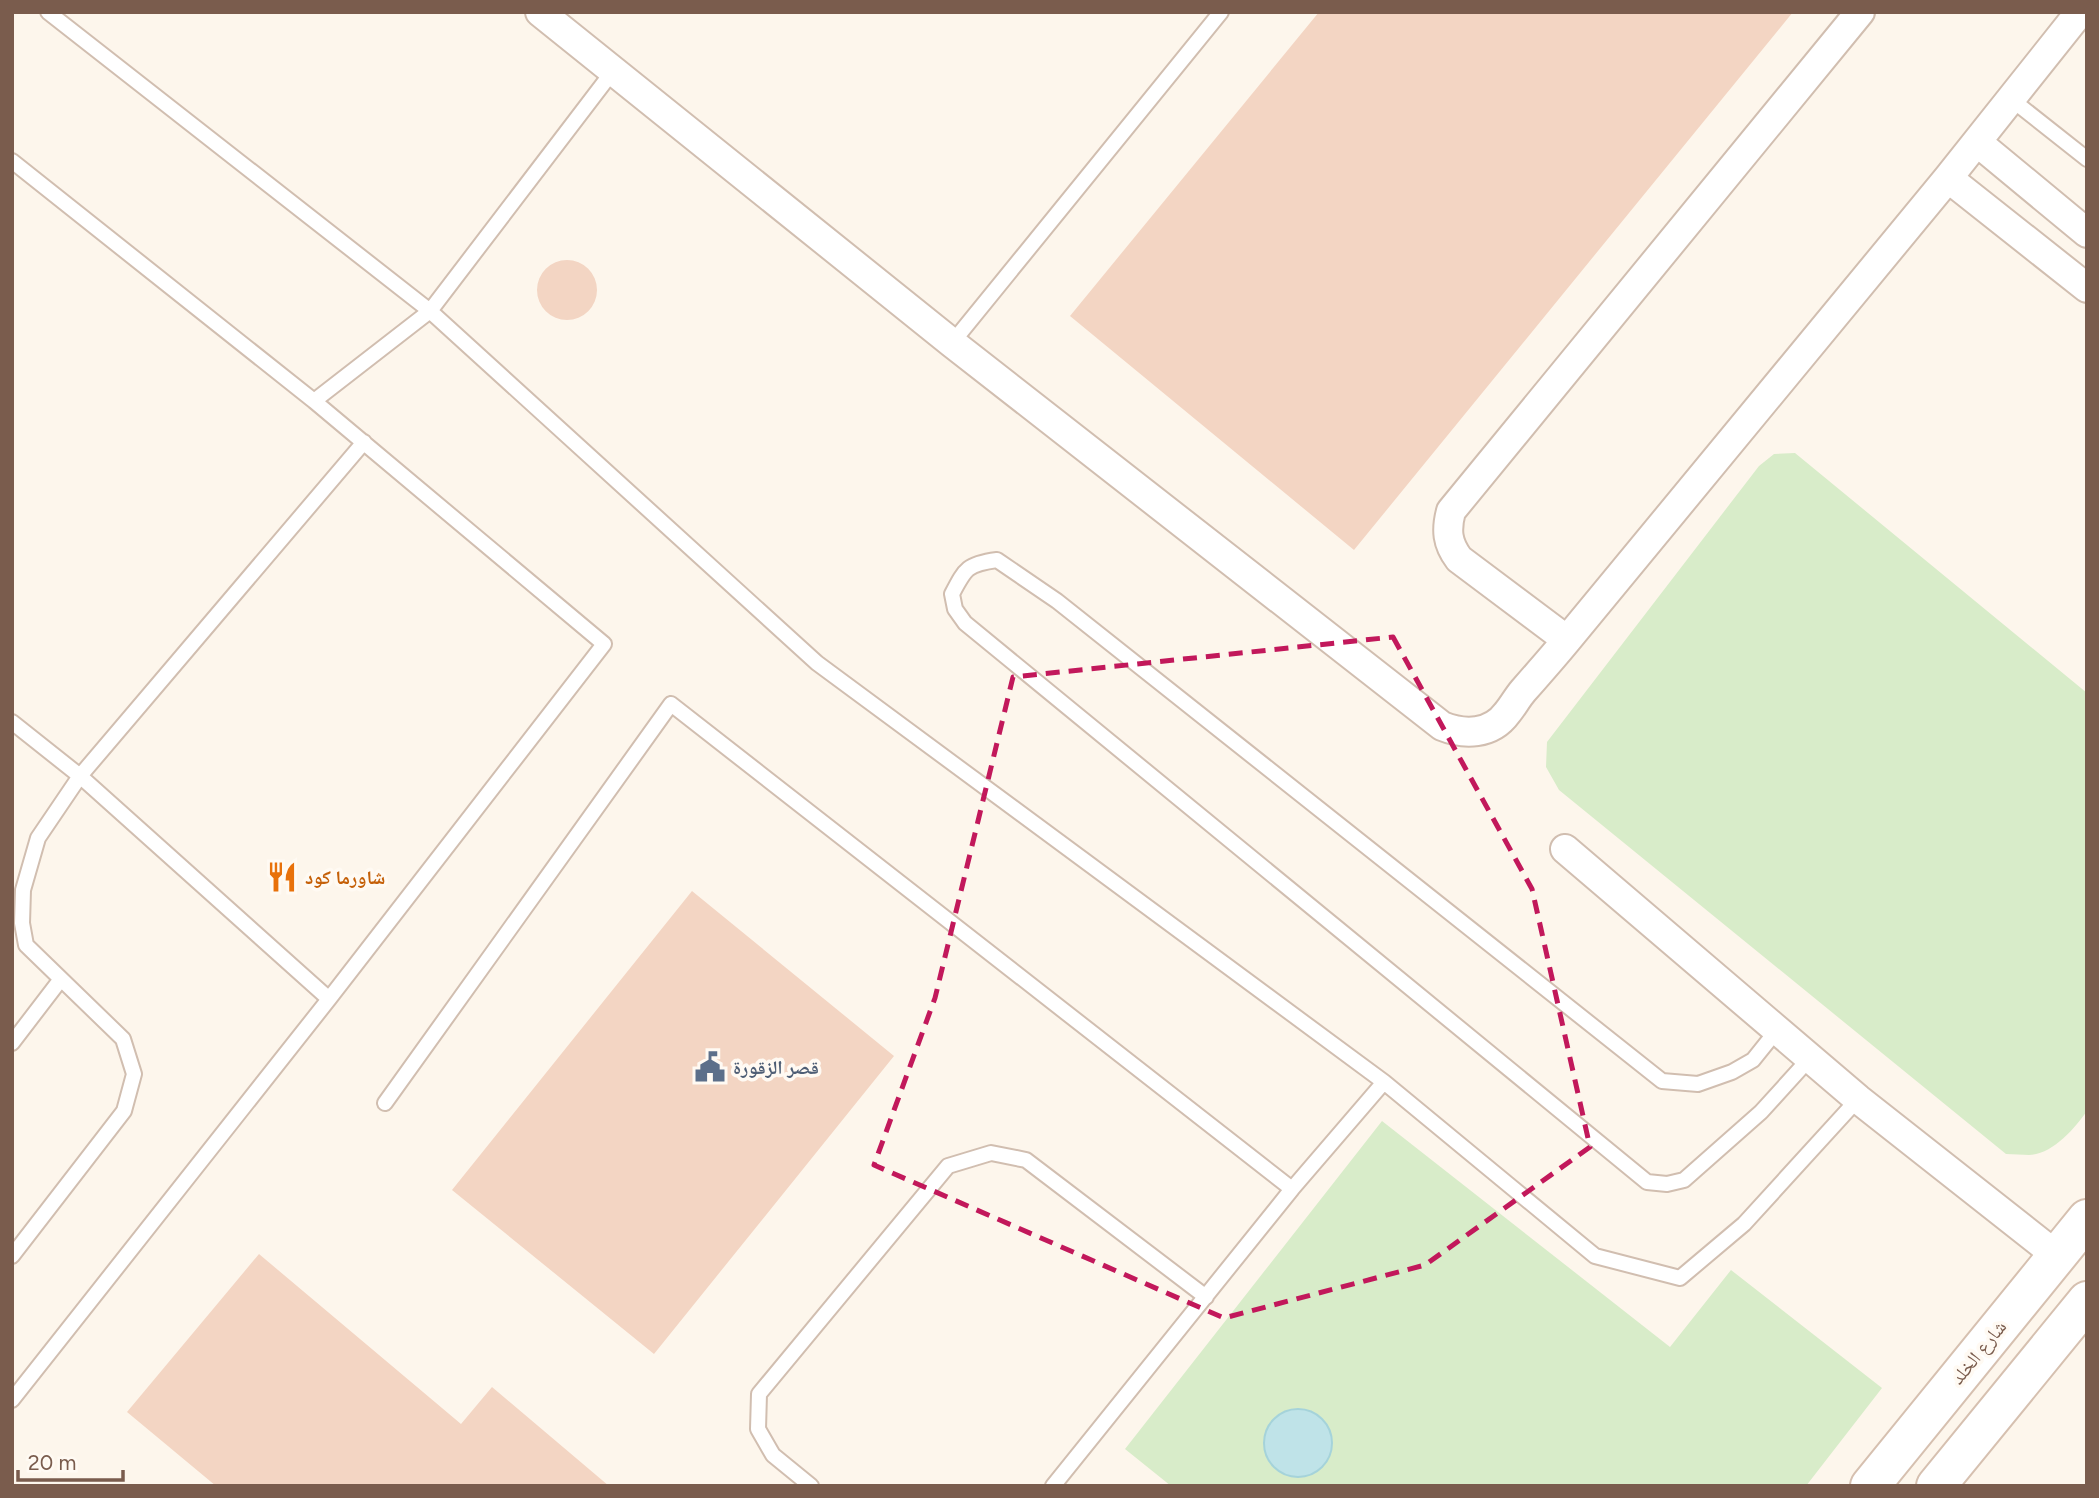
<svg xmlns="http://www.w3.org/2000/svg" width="2099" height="1498" viewBox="0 0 2099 1498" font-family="Figtree,'Noto Naskh Arabic',sans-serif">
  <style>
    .green { fill: #d8ecc9 }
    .water { fill: #bfe3e8; stroke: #a5d3da; stroke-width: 2 }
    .building { fill: #f3d5c3 }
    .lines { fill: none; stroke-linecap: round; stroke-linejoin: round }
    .lane-casing { stroke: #d1beb0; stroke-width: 18 }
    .street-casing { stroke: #d1beb0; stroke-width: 32 }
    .secondary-casing { stroke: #d6c0b0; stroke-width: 42 }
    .lane { stroke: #fff; stroke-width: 14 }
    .street { stroke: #fff; stroke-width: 28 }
    .secondary { stroke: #fff; stroke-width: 38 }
    .marked { fill: none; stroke: #c2185b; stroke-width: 5; stroke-dasharray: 14 9; stroke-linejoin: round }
    .labels { text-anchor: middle; stroke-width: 7; stroke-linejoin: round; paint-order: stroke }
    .food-label { font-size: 19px; font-weight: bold; fill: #c56008; stroke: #fffaf3; text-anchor: start }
    .service-label { font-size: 19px; font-weight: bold; fill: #4e5e75; stroke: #fffaf3; text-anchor: start }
    .street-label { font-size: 19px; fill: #7a5c4d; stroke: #fffaf3 }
  </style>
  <rect width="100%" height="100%" fill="#fdf6ec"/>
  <path class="green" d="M 1795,453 L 2087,693 L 2087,1111 C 2074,1129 2053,1154 2029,1155 C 2022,1155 2014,1154 2006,1154 L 1559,790 L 1546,767 L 1547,742 L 1759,466 L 1774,454 Z
    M 1382,1121 L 1670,1347 L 1731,1270 L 1882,1388 L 1806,1486 L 1171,1486 L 1125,1449 Z"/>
  <path class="water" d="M1264 1443a34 34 0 1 1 68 0a34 34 0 1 1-68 0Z"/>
  <path class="building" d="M 1319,12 L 1793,12 L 1354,550 L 1070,316 Z
    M537 290a30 30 0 1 1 60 0a30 30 0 1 1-60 0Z
    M 692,891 L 894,1056 L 654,1354 L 452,1190 Z
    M 259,1254 L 461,1424 L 492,1387 L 609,1486 L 216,1486 L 127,1412 Z"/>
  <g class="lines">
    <g class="lane-casing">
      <path id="lane" d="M 48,12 L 430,311 L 817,663 L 1384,1082 L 1595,1256 L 1680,1278 L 1744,1224 L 1858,1099
        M 2011,99 L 2087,159
        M 12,161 L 314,401 L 604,644 L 329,999 L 12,1400
        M 952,343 L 1221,12
        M 314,401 L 430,311 L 613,71
        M 12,722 L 80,776 L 329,999
        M 1777,1030 L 1753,1060 L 1732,1072 L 1698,1084 L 1662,1081 L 1057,601 L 997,560 C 967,564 965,569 952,594 L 955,609 L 965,623 L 1647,1182 L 1667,1184 L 1684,1180 L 1761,1112 L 1810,1058
        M 12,1043 L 61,979
        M 385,1103 L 671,704 L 1292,1189
        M 12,1256 L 124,1111 L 134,1074 L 123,1039 L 26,945 L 22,923 L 23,890 L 38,838 L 80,776 L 364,442
        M 811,1486 L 773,1455 L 758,1429 L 759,1394 L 948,1166 L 991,1153 L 1026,1160 L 1206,1297
        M 1053,1486 L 1292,1189 L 1384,1082"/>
    </g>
    <g class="street-casing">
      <path id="street" d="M 540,12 L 952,343 L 1442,726 C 1464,735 1491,735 1507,713 C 1513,706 1517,698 1523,691 C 1538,674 1553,657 1567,640 L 1948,178 L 2080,12
        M 1977,142 L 2087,233
        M 1948,178 L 2087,288
        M 1567,640 L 1459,559 C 1447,543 1446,530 1451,511 L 1860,12
        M 1565,849 L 1858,1099 L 2056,1255"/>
    </g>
    <g class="secondary-casing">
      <path id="secondary" d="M 1870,1486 L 2087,1219
        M 1936,1486 L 2087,1301"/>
    </g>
    <use href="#lane" class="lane"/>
    <use href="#street" class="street"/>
    <use href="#secondary" class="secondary"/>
  </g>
  <path class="marked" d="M 1393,637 L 1532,889 L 1590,1147 L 1425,1265 L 1224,1318 L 874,1165 L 935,998 L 1013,677 Z"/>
  <defs>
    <g id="restaurant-bare" transform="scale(2.415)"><path d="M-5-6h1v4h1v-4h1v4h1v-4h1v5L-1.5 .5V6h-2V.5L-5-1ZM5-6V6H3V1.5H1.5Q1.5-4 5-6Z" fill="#e8710a" stroke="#fffaf3" stroke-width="2.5" paint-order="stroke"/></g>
    <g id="civic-bare" transform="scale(2.415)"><path d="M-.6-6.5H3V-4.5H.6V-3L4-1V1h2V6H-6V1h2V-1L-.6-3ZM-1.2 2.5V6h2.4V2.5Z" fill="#5c6f8a" stroke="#fffaf3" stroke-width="2.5" paint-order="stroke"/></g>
  </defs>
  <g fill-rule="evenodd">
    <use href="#restaurant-bare" x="282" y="877"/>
    <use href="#civic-bare" x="710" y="1067"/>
  </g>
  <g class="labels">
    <g class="food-label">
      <text x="305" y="884">شاورما كود</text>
    </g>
    <g class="service-label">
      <text x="733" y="1074">قصر الزقورة</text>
    </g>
    <g class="street-label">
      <text transform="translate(1978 1352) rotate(-51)" y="7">شارع الخلد</text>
    </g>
  </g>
  <rect width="2099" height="1498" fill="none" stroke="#7a5c4d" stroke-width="28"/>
  <path d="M18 1470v10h105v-10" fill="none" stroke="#7a5c4d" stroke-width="3.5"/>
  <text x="28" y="1470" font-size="21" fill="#7a5c4d" stroke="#fffaf3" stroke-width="5" paint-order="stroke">20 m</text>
</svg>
